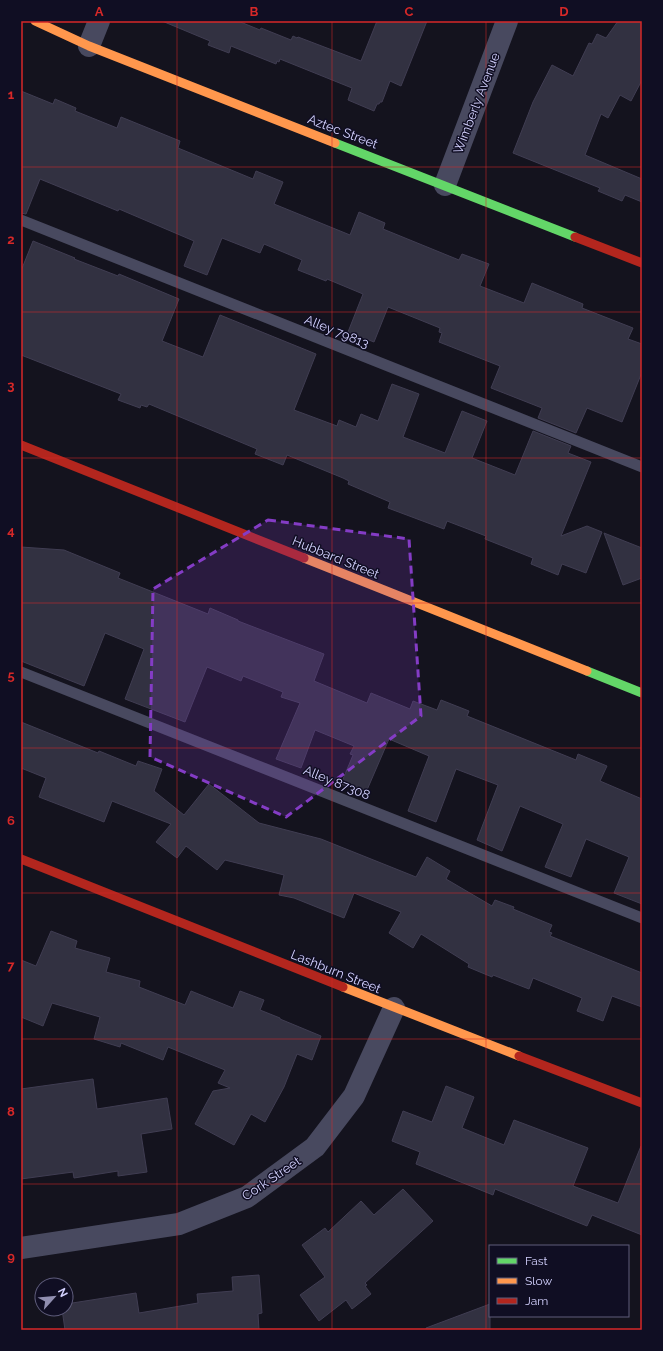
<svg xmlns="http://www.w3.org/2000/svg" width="663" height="1351" viewBox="0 0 663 1351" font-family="Raleway,sans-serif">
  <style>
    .building { fill: #323141; stroke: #403d52 }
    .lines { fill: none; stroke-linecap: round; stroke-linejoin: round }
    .lane { stroke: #48495f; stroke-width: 11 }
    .street { stroke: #48495f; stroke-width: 22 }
    .fast { stroke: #63d668; stroke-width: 9 }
    .slow { stroke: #ff974d; stroke-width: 9 }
    .jam { stroke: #b3261e; stroke-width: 9 }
    .marked { fill: #843cc5; fill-opacity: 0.2; stroke: #843cc5; stroke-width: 3; stroke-dasharray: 8 5; stroke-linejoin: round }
    .grid { fill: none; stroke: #d62828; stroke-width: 1; stroke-opacity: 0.55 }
    .labels { text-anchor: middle; stroke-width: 3; stroke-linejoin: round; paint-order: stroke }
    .street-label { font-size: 13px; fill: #d3d1fe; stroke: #100e23 }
    .neatline { fill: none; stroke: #d62828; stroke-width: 1.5 }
    .grid-label { font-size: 13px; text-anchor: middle; font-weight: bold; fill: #d62828 }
  </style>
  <rect width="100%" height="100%" fill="#14131e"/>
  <path class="building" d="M 162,21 L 238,21 L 260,30 L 261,28 L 291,40 L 293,36 L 297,38 L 298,37 L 361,61 L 377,21 L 427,21 L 401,86 L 390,81 L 382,102 L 380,102 L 379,104 L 377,104 L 374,111 L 348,100 L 352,88 L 280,59 L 279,62 L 277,61 L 276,64 L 231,46 L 229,53 L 208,45 L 210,41 Z
    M 618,21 L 642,21 L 642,80 L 631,101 L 620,95 L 608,118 L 601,114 L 585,155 L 642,179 L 642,202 L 625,195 L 622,201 L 598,191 L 600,188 L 513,153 L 533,102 L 552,65 L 573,76 L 589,43 L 592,44 L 597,34 L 606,38 Z
    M 21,91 L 53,104 L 55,99 L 76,108 L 75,111 L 117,128 L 121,117 L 180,141 L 178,148 L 253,179 L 256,171 L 283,182 L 274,204 L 350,235 L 359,212 L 385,223 L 383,229 L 459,260 L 462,254 L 489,264 L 480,286 L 524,303 L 532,283 L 583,304 L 582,308 L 633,328 L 628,339 L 642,344 L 642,372 L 622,422 L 587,408 L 576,433 L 538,418 L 542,408 L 491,388 L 500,366 L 439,342 L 442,333 L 439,332 L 440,328 L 388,307 L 374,342 L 348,332 L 363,294 L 327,279 L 326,281 L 298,270 L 302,260 L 264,244 L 260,253 L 222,238 L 207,275 L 184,266 L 194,241 L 119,209 L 118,211 L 40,179 L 26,214 L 21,213 Z
    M 33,241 L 75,258 L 74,259 L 118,276 L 119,274 L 179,299 L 162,341 L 203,357 L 220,315 L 316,354 L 294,410 L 337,426 L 339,420 L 356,427 L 361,414 L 378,421 L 392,384 L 419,394 L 403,437 L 445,453 L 462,411 L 487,421 L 472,458 L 515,475 L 533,431 L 571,446 L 568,453 L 591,462 L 561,536 L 587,526 L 602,532 L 586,573 L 562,564 L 558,575 L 531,564 L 533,558 L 485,539 L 486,536 L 447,521 L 444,529 L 388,508 L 390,502 L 348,484 L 349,481 L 343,478 L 287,455 L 283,465 L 255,454 L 257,449 L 149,404 L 147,407 L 141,405 L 140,408 L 118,400 L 121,394 L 21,355 L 21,271 Z
    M 604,533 L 642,548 L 642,578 L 623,585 Z
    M 21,547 L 64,550 L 120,573 L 118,578 L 208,614 L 210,608 L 238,620 L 238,621 L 324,654 L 314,681 L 367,703 L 371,693 L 410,709 L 413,701 L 437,710 L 441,700 L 469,711 L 467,716 L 576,760 L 578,754 L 607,766 L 600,781 L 642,799 L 642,904 L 614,893 L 629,857 L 586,839 L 571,877 L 545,867 L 563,824 L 520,806 L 502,851 L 477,840 L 498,785 L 456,769 L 436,822 L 408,811 L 429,756 L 389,739 L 367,790 L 359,791 L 341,784 L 353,755 L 350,754 L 354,746 L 315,730 L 301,768 L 276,759 L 300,703 L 281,697 L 283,692 L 243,676 L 241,681 L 207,667 L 185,722 L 125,699 L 144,649 L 105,633 L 84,686 L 21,661 Z
    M 21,722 L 98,753 L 99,751 L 136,766 L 138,761 L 162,769 L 154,791 L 184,815 L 209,784 L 259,823 L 321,839 L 416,877 L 427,857 L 450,871 L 446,879 L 492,906 L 495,900 L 514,907 L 513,909 L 552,925 L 549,932 L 552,933 L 550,936 L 642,973 L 642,1007 L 612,996 L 603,1021 L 577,1011 L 582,998 L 533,978 L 529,989 L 493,975 L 492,977 L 468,967 L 469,964 L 421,934 L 413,948 L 389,933 L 401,912 L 354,893 L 344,918 L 294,898 L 279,895 L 284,875 L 225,860 L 217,870 L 186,846 L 177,858 L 156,842 L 171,824 L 112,801 L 104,822 L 39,797 L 46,778 L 21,768 Z
    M 51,931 L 77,941 L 75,948 L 110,958 L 106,972 L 140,981 L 139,987 L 185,1005 L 191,991 L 233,1008 L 240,991 L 264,1000 L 260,1010 L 280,1018 L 280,1019 L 321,1036 L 312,1060 L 297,1054 L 284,1087 L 265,1122 L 251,1114 L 234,1145 L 195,1124 L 213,1091 L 230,1088 L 218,1083 L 225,1070 L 168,1047 L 163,1060 L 121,1043 L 120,1047 L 94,1039 L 100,1017 L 52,1003 L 43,1026 L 21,1017 L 21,960 L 36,966 Z
    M 93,1079 L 97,1109 L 167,1098 L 172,1129 L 141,1134 L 147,1172 L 118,1176 L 118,1171 L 74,1178 L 73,1172 L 21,1179 L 21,1089 Z
    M 446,1086 L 474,1097 L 462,1128 L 504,1145 L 514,1120 L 588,1148 L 573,1186 L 618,1203 L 641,1146 L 642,1146 L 642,1235 L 592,1215 L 587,1226 L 495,1189 L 493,1195 L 416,1164 L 420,1152 L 392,1141 L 403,1111 L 432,1122 Z
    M 403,1189 L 433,1221 L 365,1283 L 367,1285 L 365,1286 L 371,1294 L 352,1309 L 346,1300 L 319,1321 L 300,1295 L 325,1277 L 302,1245 L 325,1228 L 328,1232 L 361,1201 L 374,1215 Z
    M 259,1275 L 262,1313 L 258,1314 L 259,1330 L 65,1330 L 62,1309 L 66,1309 L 66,1304 L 136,1293 L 139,1313 L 198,1303 L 197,1294 L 233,1291 L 232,1277 Z
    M 490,1304 L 490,1330 L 426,1330 L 426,1328 Z"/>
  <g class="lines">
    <path class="lane" d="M 21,220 L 642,467
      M 21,672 L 642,918"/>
    <path class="street" d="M 89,46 L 99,21
      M 445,185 L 507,21
      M 21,1248 L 179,1224 L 247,1197 L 315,1147 L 354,1096 L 394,1008"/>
    <path class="fast" d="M 335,143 L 575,237
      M 587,671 L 642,693"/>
    <path class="slow" d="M 35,21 L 89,46 L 335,143
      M 304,558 L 587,671
      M 343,987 L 519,1056"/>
    <path class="jam" d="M 575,237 L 642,263
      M 21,445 L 304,558
      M 21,859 L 343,987
      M 519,1056 L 642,1103"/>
  </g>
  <path class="marked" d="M 268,520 L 409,539 L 421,716 L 286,817 L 150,757 L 153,589 Z"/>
  <path class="grid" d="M 177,21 L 177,1330M 332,21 L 332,1330M 486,21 L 486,1330M 21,167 L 642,167M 21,312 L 642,312M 21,458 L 642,458M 21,603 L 642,603M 21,748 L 642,748M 21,893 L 642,893M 21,1039 L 642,1039M 21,1184 L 642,1184"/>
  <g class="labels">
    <g class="street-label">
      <text transform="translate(476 103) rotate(-69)" y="5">Wimberly Avenue</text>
      <text transform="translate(343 131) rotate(21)" y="5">Aztec Street</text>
      <text transform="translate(337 331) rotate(22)" y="5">Alley 79813</text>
      <text transform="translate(336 557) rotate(22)" y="5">Hubbard Street</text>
      <text transform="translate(337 782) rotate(22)" y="5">Alley 87308</text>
      <text transform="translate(336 971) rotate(22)" y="5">Lashburn Street</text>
      <text transform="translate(271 1178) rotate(-34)" y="5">Cork Street</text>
    </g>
  </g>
  <rect width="663" height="1351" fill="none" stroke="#100e23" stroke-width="44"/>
  <rect x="489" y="1245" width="140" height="72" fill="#100e23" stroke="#5e5c7b"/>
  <rect x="497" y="1258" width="20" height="6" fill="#63d668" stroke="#5e5c7b"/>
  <text x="525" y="1265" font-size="12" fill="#d3d1fe">Fast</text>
  <rect x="497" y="1278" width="20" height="6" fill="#ff974d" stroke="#5e5c7b"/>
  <text x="525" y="1285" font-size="12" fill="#d3d1fe">Slow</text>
  <rect x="497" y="1298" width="20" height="6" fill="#b3261e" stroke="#5e5c7b"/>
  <text x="525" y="1305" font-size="12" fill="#d3d1fe">Jam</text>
  <g transform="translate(54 1297) rotate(63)"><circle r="19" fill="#100e23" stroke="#5e5c7b"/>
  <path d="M0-3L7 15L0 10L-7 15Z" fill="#908eb0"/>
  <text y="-6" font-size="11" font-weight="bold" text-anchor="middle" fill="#d3d1fe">N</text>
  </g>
  <rect x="22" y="22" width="619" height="1307" class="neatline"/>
  <g class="grid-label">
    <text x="99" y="16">A</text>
    <text x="254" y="16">B</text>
    <text x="409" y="16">C</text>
    <text x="564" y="16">D</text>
    <text x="11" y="99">1</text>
    <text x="11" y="244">2</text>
    <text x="11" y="390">3</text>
    <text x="11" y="535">4</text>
    <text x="11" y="680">5</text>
    <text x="11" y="825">6</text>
    <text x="11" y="970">7</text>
    <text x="11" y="1116">8</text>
    <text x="11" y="1261">9</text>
  </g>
</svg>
